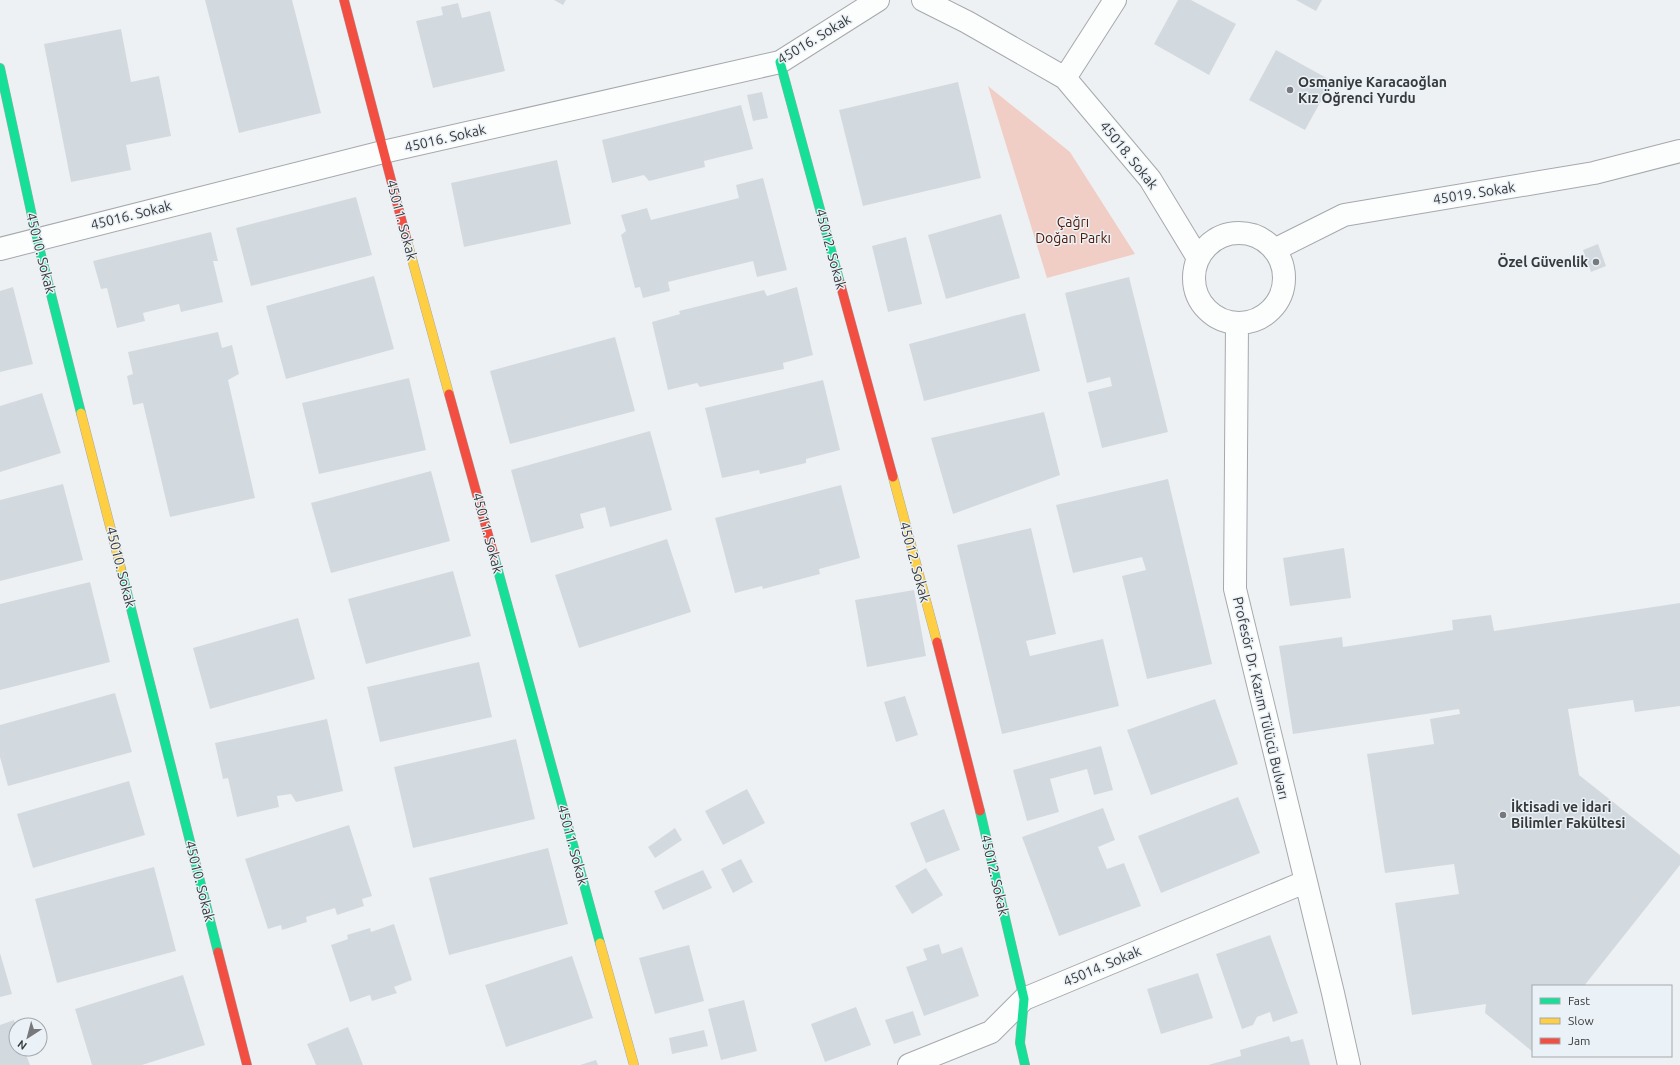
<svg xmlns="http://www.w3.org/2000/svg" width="1680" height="1065" viewBox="0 0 1680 1065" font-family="Ubuntu,sans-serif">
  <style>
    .green { fill: #f1cec5 }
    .building { fill: #d2dae0 }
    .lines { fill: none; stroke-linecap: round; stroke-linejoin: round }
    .street-casing { stroke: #a6a9ab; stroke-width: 24 }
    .fast-casing { stroke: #a6a9ab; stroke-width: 10 }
    .slow-casing { stroke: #a6a9ab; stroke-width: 10 }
    .jam-casing { stroke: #a6a9ab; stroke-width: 10 }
    .street { stroke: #fcfdfd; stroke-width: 22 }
    .fast { stroke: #16e098; stroke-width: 9 }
    .slow { stroke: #ffcf43; stroke-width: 9 }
    .jam { stroke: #f24e42; stroke-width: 9 }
    .poi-dot { fill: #77797c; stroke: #ebf2f7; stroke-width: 1.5 }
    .labels { text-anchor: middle; stroke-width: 3; stroke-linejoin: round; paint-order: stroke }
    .street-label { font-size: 14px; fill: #37393b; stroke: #ebf2f7 }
    .poi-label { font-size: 14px; font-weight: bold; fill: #37393b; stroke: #ebf2f7; text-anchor: start }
    .park-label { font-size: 14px; fill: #531602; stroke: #ebf2f7 }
  </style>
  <rect width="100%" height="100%" fill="#eef1f4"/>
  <path class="green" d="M 988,86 L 1070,152 L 1135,254 L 1047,278 Z"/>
  <path class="building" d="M 205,0 L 292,0 L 321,113 L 239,133 Z
    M 554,0 L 566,0 L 563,5 Z
    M 1178,0 L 1191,0 L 1236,24 L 1209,75 L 1154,44 Z
    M 1296,0 L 1322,0 L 1316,11 Z
    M 458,3 L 462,18 L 490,11 L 505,71 L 433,88 L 416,21 L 443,15 L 441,7 Z
    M 121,29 L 131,82 L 159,76 L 171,136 L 126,145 L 131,170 L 71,182 L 44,44 Z
    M 1276,50 L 1332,81 L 1305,130 L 1249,100 Z
    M 958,82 L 981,178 L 863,206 L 839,110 Z
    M 762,92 L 768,118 L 753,121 L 747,95 Z
    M 741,105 L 753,149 L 704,161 L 705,167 L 649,181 L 644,175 L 612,183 L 602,140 Z
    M 557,160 L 571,224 L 464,247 L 451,183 Z
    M 763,178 L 787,270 L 757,277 L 753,261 L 668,282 L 670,291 L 643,298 L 640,287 L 635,288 L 621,235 L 626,231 L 621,215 L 647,208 L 651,220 L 739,198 L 736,185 Z
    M 356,197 L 372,255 L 251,286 L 236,228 Z
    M 1001,214 L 1020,278 L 946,299 L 928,235 Z
    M 211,232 L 218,261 L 213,261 L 223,302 L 181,312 L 179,304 L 143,313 L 145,321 L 117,328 L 107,288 L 101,289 L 93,261 Z
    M 906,237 L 922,304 L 888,312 L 872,246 Z
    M 1598,244 L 1606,266 L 1591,272 L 1583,250 Z
    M 374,276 L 394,349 L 286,379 L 266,306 Z
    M 1129,277 L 1168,432 L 1102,448 L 1088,392 L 1112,386 L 1110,377 L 1087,383 L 1065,293 Z
    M 13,287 L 33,364 L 0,372 L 0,291 Z
    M 797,287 L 813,355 L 783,363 L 784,369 L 700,387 L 697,383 L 668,390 L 652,322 L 680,314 L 679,311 L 764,290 L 767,296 Z
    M 1025,313 L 1040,371 L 924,401 L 909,344 Z
    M 218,332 L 222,348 L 232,345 L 239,374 L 228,380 L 255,498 L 170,517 L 143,403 L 133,405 L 127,376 L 133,374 L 128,352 Z
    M 615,337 L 635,411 L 510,444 L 490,371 Z
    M 409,378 L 426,450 L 319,474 L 302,403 Z
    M 823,380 L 840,450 L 806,459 L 806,463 L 760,474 L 759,470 L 722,478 L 705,408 Z
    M 42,393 L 61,453 L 0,472 L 0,406 Z
    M 1044,412 L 1060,475 L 953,514 L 931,438 Z
    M 650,431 L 672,510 L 610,527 L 605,507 L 580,514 L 584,528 L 531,543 L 511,470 Z
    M 431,471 L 450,541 L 331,573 L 311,503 Z
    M 1168,479 L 1212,664 L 1147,679 L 1122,576 L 1146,570 L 1142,557 L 1073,573 L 1056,505 Z
    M 63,484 L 83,560 L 0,581 L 0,500 Z
    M 841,485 L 860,558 L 819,569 L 820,574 L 763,589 L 762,586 L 735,593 L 715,518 Z
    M 1031,528 L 1056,634 L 1026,641 L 1030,656 L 1103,639 L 1119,706 L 1002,734 L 957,545 Z
    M 667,539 L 691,612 L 579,648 L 555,575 Z
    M 1344,548 L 1351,598 L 1290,606 L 1283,558 Z
    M 453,571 L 471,636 L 366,664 L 348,599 Z
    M 90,582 L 110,662 L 0,690 L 0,604 Z
    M 914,590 L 926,656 L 867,667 L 855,600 Z
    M 1680,603 L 1680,706 L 1635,712 L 1633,700 L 1568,709 L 1579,775 L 1680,855 L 1680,865 L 1584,986 L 1533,986 L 1533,1052 L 1485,1013 L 1486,1004 L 1412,1015 L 1395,903 L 1459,894 L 1454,864 L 1385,873 L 1367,754 L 1434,744 L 1430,719 L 1460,714 L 1459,709 L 1293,734 L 1279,646 L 1342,637 L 1343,647 L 1453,630 L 1452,620 L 1491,615 L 1494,631 Z
    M 298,618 L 315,679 L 210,709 L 193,648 Z
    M 479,662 L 492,717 L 380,742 L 367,687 Z
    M 115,693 L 132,752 L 8,786 L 0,757 L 0,725 Z
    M 905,696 L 918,735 L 896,742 L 884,702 Z
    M 1215,699 L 1238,764 L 1151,795 L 1127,730 Z
    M 327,719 L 343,791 L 296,802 L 291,794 L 277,796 L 279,807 L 237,817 L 228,778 L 223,779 L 215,743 Z
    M 516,739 L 535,819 L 413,848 L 394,767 Z
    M 1101,746 L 1113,790 L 1094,795 L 1087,769 L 1050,779 L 1059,812 L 1027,821 L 1013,770 Z
    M 129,781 L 145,835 L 33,868 L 17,814 Z
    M 747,789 L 765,823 L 723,845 L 705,811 Z
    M 1238,797 L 1260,853 L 1161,893 L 1138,836 Z
    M 1103,808 L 1115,840 L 1098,847 L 1107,869 L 1124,863 L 1141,906 L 1059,936 L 1022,837 Z
    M 944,809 L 960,850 L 926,863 L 910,823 Z
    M 349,825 L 372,896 L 362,899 L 364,906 L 337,915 L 335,908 L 306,917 L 307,922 L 282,930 L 281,925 L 268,929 L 245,859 Z
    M 675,828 L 682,840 L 655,858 L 648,847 Z
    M 548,848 L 568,924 L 449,955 L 429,878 Z
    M 741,859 L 753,882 L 733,893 L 721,869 Z
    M 154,867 L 176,951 L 57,983 L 35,899 Z
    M 926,868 L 943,895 L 912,914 L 895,886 Z
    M 703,870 L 712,888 L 663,910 L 654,891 Z
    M 394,924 L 412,980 L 394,987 L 397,993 L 372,1001 L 370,995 L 350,1002 L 331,945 L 348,939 L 347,935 L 370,928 L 371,932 Z
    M 1270,935 L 1298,1013 L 1273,1022 L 1270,1012 L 1257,1017 L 1253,1025 L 1242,1029 L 1216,954 Z
    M 939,944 L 942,954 L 962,947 L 979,996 L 924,1016 L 906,967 L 927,960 L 923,949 Z
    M 689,945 L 704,1001 L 655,1014 L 639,958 Z
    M 0,953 L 12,994 L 0,997 Z
    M 572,956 L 593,1018 L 506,1047 L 485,985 Z
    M 1198,973 L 1213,1018 L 1161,1034 L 1147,989 Z
    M 183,975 L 205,1045 L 142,1065 L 92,1065 L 75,1009 Z
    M 744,1000 L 757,1051 L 721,1060 L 708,1009 Z
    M 856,1007 L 871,1045 L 825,1062 L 811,1024 Z
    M 913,1011 L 921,1035 L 894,1044 L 885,1020 Z
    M 14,1020 L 16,1026 L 16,1049 L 24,1049 L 30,1065 L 0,1065 L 0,1025 Z
    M 348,1027 L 363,1065 L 316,1065 L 307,1044 Z
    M 704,1030 L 708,1046 L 672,1054 L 669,1038 Z
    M 1289,1036 L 1291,1042 L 1303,1039 L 1310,1065 L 1208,1065 L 1241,1056 L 1240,1050 Z
    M 596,1060 L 598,1065 L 580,1065 Z"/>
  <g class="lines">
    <g class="street-casing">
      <path id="street" d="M 923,0 L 967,22 L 1065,78 L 1150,179 L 1198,258
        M 1065,78 L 1115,0
        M1194 278a45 45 0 1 1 90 0a45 45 0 1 1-90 0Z
        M 0,249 L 383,152 L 780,62 L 878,0
        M 1274,250 L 1344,215 L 1594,173 L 1680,151
        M 1237,324 L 1235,589 L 1333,993 L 1349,1065
        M 909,1065 L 991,1032 L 1024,999 L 1305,882"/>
    </g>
    <g class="fast-casing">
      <path id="fast" d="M 780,62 L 840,283
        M 0,68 L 37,239 L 81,413
        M 494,556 L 600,943
        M 121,569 L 218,952
        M 980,811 L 1024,999 L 1020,1043 L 1025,1065"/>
    </g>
    <g class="slow-casing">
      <path id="slow" d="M 407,241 L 449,394
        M 81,413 L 121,569
        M 893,477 L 937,642
        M 600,943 L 634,1065"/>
    </g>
    <g class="jam-casing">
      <path id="jam" d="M 344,0 L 407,241
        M 840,283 L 893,477
        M 449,394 L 494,556
        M 937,642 L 980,811
        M 218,952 L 247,1065"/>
    </g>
    <use href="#street" class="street"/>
    <use href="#fast" class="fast"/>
    <use href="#slow" class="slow"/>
    <use href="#jam" class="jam"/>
  </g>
  <g class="poi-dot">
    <circle cx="1290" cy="90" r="4"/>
    <circle cx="1596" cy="262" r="4"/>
    <circle cx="1503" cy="815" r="4"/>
  </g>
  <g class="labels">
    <g class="street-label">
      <text transform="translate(814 39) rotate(-31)" y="5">45016. Sokak</text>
      <text transform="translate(445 138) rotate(-13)" y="5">45016. Sokak</text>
      <text transform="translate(1129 155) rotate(51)" y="5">45018. Sokak</text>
      <text transform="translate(1474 193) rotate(-9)" y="5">45019. Sokak</text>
      <text transform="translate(131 215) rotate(-14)" y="5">45016. Sokak</text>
      <text transform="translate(402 220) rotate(75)" y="5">45011. Sokak</text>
      <text transform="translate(831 249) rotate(75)" y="5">45012. Sokak</text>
      <text transform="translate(41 253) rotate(76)" y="5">45010. Sokak</text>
      <text transform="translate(488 533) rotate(75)" y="5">45011. Sokak</text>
      <text transform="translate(915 562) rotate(75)" y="5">45012. Sokak</text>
      <text transform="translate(121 567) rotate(76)" y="5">45010. Sokak</text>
      <text transform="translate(1261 698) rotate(77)" y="5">Profesör Dr. Kazım Tülücü Bulvarı</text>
      <text transform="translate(573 845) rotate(75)" y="5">45011. Sokak</text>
      <text transform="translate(995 875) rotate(77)" y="5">45012. Sokak</text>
      <text transform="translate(200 881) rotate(76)" y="5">45010. Sokak</text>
      <text transform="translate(1102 966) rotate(-23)" y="5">45014. Sokak</text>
    </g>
    <g class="poi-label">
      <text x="1298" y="87">Osmaniye Karacaoğlan<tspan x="1298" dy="16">Kız Öğrenci Yurdu</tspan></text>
      <text x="1588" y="267" text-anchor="end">Özel Güvenlik</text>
      <text x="1511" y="812">İktisadi ve İdari<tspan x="1511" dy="16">Bilimler Fakültesi</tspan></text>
    </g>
    <g class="park-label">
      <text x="1073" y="227">Çağrı<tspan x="1073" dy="16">Doğan Parkı</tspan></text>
    </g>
  </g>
  <rect x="1532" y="985" width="140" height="72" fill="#ebf2f7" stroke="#a3a8ac"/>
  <rect x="1540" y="998" width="20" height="6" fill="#16e098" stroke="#a3a8ac"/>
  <text x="1568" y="1005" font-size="12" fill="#37393b">Fast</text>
  <rect x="1540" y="1018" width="20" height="6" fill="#ffcf43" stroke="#a3a8ac"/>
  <text x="1568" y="1025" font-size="12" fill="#37393b">Slow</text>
  <rect x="1540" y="1038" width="20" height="6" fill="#f24e42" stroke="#a3a8ac"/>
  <text x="1568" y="1045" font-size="12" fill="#37393b">Jam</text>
  <g transform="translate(28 1037) rotate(216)"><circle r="19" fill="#ebf2f7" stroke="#a3a8ac"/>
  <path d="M0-3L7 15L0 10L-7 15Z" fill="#77797c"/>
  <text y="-6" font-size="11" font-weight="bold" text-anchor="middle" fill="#37393b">N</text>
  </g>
</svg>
